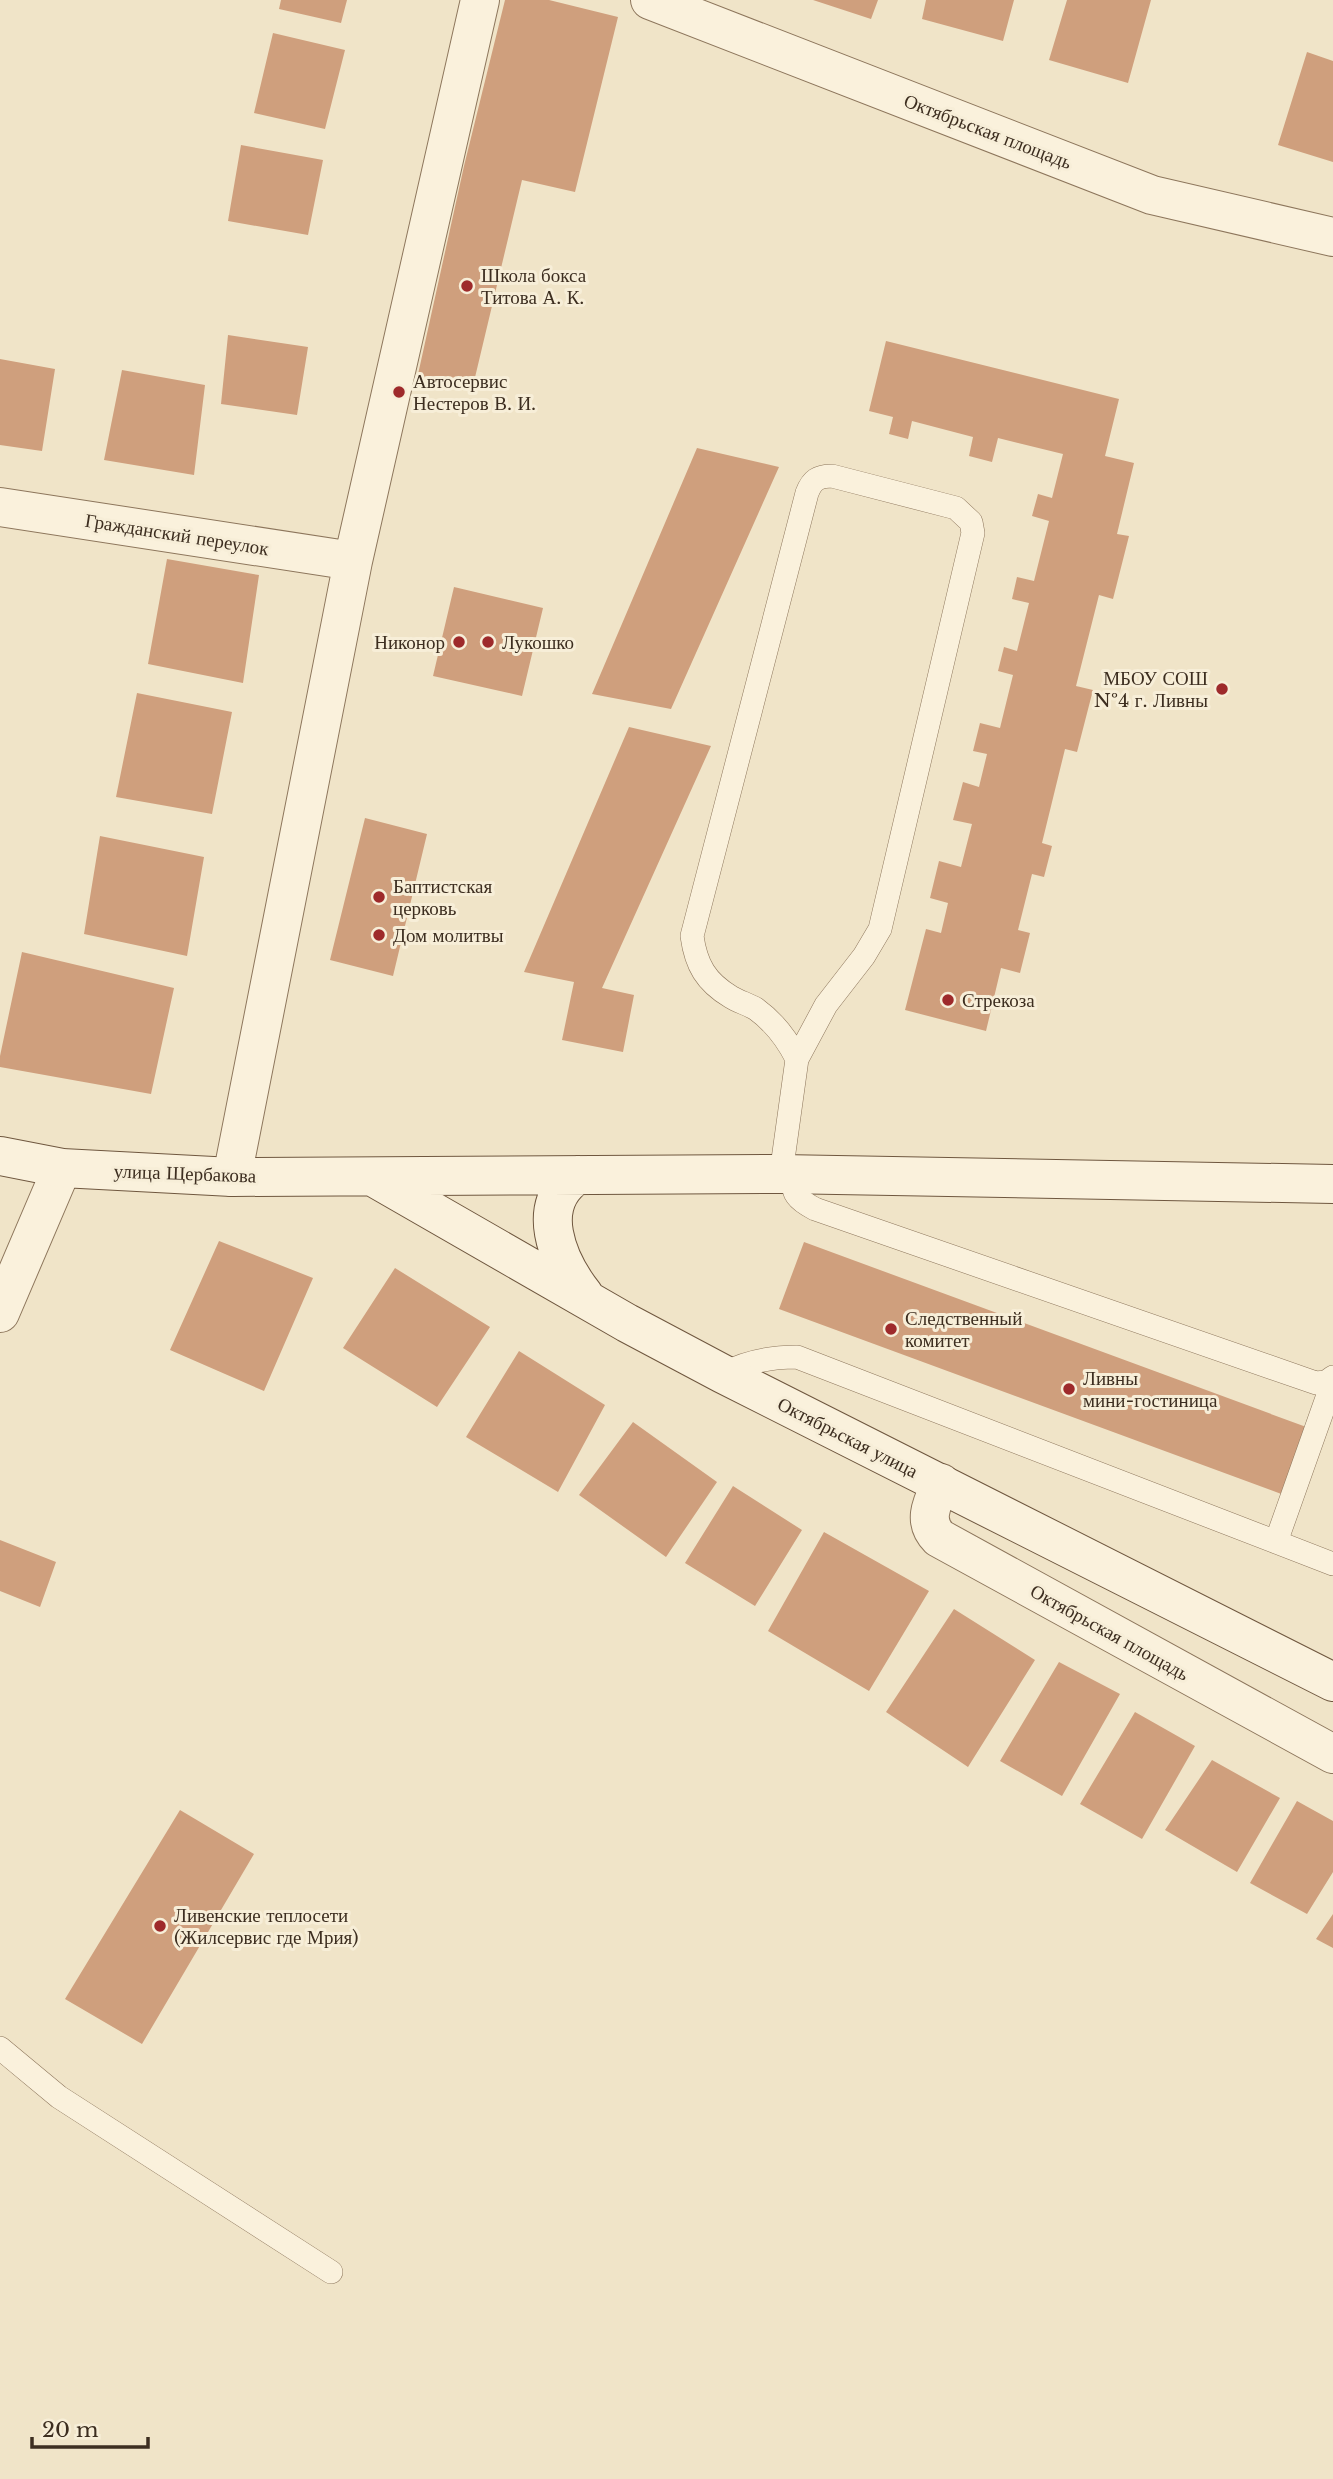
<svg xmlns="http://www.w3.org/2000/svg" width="1333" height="2479" viewBox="0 0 1333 2479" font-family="'Libre Baskerville',serif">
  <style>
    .building { fill: #cf9f7d }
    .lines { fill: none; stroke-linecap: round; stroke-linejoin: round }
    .lane-casing { stroke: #8d765c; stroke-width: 24 }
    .street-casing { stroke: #8d765c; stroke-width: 40 }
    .secondary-casing { stroke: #6f573f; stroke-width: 40 }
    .lane { stroke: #faf1dc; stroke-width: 23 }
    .street { stroke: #faf1dc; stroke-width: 38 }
    .secondary { stroke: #faf1dc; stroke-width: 38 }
    .poi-dot { fill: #9e2a2b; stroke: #f7eed8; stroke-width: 2.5 }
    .labels { text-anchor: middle; stroke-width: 6; stroke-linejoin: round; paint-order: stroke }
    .street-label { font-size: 19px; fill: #3d2e20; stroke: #f7eed8 }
    .poi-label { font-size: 19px; fill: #3d2e20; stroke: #f7eed8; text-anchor: start }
  </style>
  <rect width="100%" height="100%" fill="#f0e4c8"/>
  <path class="building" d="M 281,0 L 347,0 L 341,23 L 279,9 Z
    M 505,0 L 549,0 L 618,17 L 575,192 L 522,180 L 472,390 L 417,379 L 464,166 Z
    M 813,0 L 878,0 L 871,19 Z
    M 926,0 L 1014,0 L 1003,41 L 922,19 Z
    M 1067,0 L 1151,0 L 1128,83 L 1049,60 Z
    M 273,33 L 345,50 L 325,129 L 254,113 Z
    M 1307,52 L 1333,61 L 1333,162 L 1278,145 Z
    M 241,145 L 323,160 L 308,235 L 228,221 Z
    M 228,335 L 308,347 L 297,415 L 221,404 Z
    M 886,341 L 1119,399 L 1105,456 L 1134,463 L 1117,534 L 1129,536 L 1113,599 L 1099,595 L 1076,686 L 1093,690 L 1077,752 L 1065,749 L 1042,843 L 1052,846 L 1044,877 L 1032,874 L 1018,930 L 1030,933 L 1020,973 L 1001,968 L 986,1031 L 905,1010 L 926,929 L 941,933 L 948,903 L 930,898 L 939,861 L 961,867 L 972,824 L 953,820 L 963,782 L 979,787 L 987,754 L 973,751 L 980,723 L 1000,728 L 1013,675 L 998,671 L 1004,647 L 1017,651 L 1029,603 L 1012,599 L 1017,577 L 1034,581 L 1049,521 L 1032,516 L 1038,494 L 1052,498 L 1063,454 L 998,438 L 992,462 L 969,456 L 973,437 L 912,421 L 908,439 L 889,434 L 893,417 L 869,411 Z
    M 0,359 L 55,369 L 42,451 L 0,445 Z
    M 122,370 L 205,385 L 194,475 L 104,460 Z
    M 697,448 L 779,467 L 671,709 L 592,694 Z
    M 167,559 L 259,575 L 243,683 L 148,664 Z
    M 454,587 L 543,608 L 522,696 L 433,676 Z
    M 137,693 L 232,712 L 212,814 L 116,797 Z
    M 629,727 L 711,746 L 602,988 L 634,995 L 623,1052 L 562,1040 L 574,982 L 524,972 Z
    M 365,818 L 427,834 L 393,976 L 330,960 Z
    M 100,836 L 204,857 L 187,956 L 84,934 Z
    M 22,952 L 174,988 L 151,1094 L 0,1067 L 0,1056 Z
    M 219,1241 L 313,1278 L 264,1391 L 170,1350 Z
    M 804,1242 L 1309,1428 L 1284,1495 L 779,1309 Z
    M 395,1268 L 490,1327 L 437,1407 L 343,1348 Z
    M 519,1351 L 605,1405 L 558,1492 L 466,1437 Z
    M 633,1422 L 717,1482 L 666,1557 L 579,1495 Z
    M 733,1486 L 802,1530 L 755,1606 L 685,1563 Z
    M 824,1532 L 929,1591 L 869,1691 L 768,1631 Z
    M 0,1540 L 56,1562 L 40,1607 L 0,1591 Z
    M 954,1609 L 1035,1660 L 968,1767 L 886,1712 Z
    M 1059,1662 L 1120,1694 L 1062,1796 L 1000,1761 Z
    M 1135,1712 L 1195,1746 L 1142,1839 L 1080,1804 Z
    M 1212,1760 L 1280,1798 L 1237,1872 L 1165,1830 Z
    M 1297,1801 L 1333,1821 L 1333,1872 L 1307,1914 L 1250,1883 Z
    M 180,1810 L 254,1854 L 142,2044 L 65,1999 Z
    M 1333,1914 L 1333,1948 L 1316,1939 Z"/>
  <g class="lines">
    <g class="lane-casing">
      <path id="lane" d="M 781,1174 L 797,1059 L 826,1005 L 864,956 L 880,929 L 973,533 L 971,522 L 956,508 L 832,476 C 818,476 812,480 807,493 L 692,936 C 696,965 706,982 731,997 C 739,1002 748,1004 756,1009 C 774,1022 787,1039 797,1059
        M 793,1174 C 791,1194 798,1200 815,1209 L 1316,1383 L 1326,1382 L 1333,1377
        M 723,1374 C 747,1361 771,1357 797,1357 L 1333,1564
        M 1276,1542 L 1333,1381
        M 0,2048 L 59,2097 L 331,2272"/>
    </g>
    <g class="street-casing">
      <path id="street" d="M 650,0 L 1152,195 L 1333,237
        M 0,507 L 353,561
        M 232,1177 L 353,561 L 480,0
        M 0,1313 L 62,1168
        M 941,1483 C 932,1503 922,1521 939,1538 L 1333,1754"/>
    </g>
    <g class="secondary-casing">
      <path id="secondary" d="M 0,1156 L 62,1168 L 232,1177 L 781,1174 L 1333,1184
        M 578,1175 C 532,1203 558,1262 584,1295
        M 373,1177 L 627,1323 L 723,1374 L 1333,1682"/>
    </g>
    <use href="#lane" class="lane"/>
    <use href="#street" class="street"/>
    <use href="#secondary" class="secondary"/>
  </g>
  <g class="poi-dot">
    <circle cx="467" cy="286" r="7"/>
    <circle cx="399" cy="392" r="7"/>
    <circle cx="459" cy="642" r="7"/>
    <circle cx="488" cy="642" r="7"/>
    <circle cx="1222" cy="689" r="7"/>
    <circle cx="379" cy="897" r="7"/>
    <circle cx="379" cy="935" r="7"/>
    <circle cx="948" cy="1000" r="7"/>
    <circle cx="891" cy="1329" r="7"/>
    <circle cx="1069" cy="1389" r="7"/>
    <circle cx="160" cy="1926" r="7"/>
  </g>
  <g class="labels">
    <g class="street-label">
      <text transform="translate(988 131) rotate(21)" y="7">Октябрьская площадь</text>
      <text transform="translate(177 534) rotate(9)" y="7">Гражданский переулок</text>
      <text transform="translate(185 1173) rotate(2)" y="7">улица Щербакова</text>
      <text transform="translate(848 1437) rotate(27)" y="7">Октябрьская улица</text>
      <text transform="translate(1110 1632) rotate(29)" y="7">Октябрьская площадь</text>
    </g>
    <g class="poi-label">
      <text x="481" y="282">Школа бокса<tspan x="481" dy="22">Титова А. К.</tspan></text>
      <text x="413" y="388">Автосервис<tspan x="413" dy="22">Нестеров В. И.</tspan></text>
      <text x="445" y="649" text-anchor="end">Никонор</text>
      <text x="502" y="649">Лукошко</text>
      <text x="1208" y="685" text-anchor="end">МБОУ СОШ<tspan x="1208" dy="22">№4 г. Ливны</tspan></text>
      <text x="393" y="893">Баптистская<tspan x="393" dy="22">церковь</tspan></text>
      <text x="393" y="942">Дом молитвы</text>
      <text x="962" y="1007">Стрекоза</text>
      <text x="905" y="1325">Следственный<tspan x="905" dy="22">комитет</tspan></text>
      <text x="1083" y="1385">Ливны<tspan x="1083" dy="22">мини-гостиница</tspan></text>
      <text x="174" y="1922">Ливенские теплосети<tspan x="174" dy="22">(Жилсервис где Мрия)</tspan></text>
    </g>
  </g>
  <path d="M32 2437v10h116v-10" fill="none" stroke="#3d2e20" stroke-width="3.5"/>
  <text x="42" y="2437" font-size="21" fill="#3d2e20" stroke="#f7eed8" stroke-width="5" paint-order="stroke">20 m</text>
</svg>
